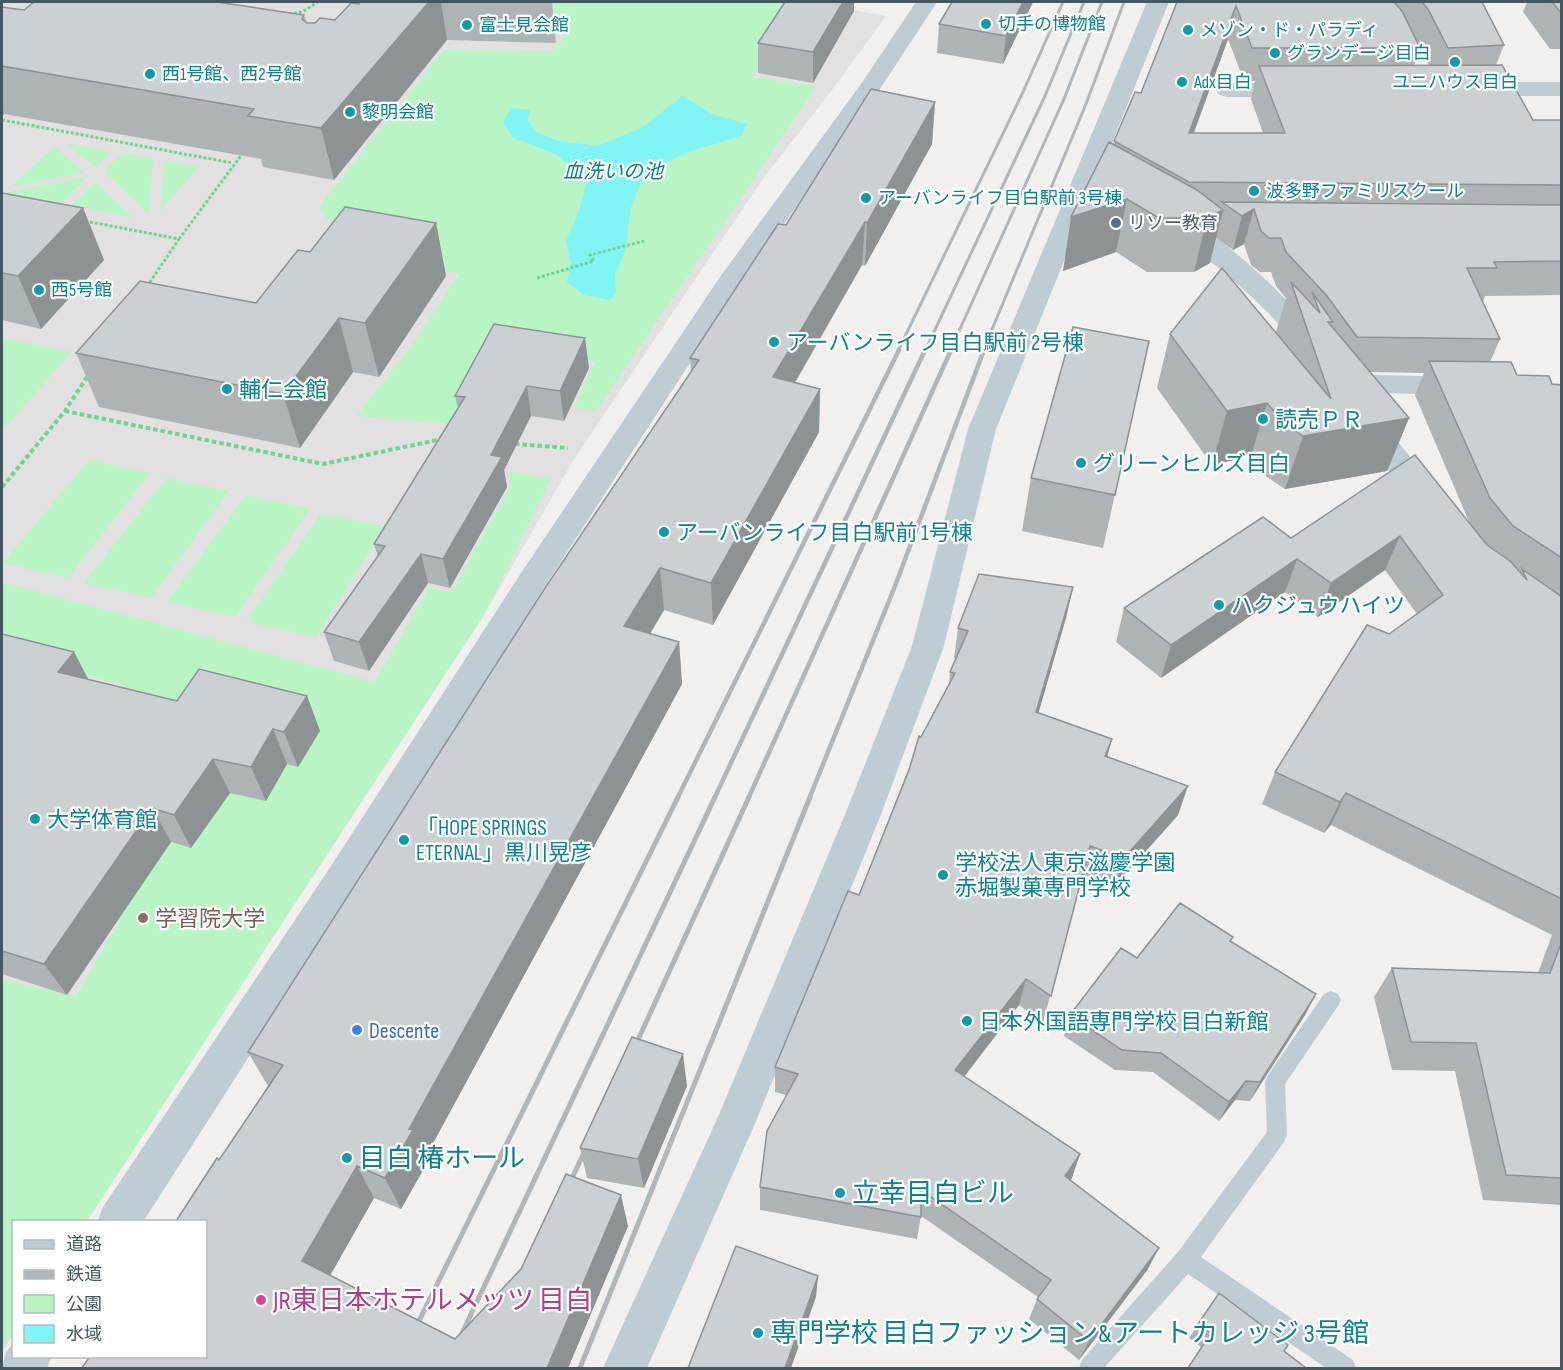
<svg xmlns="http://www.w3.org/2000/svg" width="1563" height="1370" viewBox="0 0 1563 1370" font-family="'Sofia Sans Condensed','Noto Sans JP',sans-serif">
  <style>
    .education { fill: #e3e0e2 }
    .green { fill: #b9f4c4 }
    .water { fill: #81f4f5 }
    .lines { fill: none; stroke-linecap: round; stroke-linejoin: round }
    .path-far1 { stroke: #6dd68e; stroke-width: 3; stroke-dasharray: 3 2; stroke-linecap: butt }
    .path { stroke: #6dd68e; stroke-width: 4; stroke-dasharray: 4.5 3; stroke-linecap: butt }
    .service { fill: #becdd3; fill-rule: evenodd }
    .minor { fill: #becdd3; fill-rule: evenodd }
    .tertiary { fill: #becdd3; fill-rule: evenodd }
    .rail-far2 { stroke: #b0b6ba; stroke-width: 3 }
    .rail-far1 { stroke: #b0b6ba; stroke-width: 4.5 }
    .rail { stroke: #b0b6ba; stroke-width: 5 }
    .wall { fill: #aeb3b6; fill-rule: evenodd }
    .shaded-wall { fill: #8d9294 }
    .building { fill: #cad0d4; stroke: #8d9294; stroke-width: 1.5 }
    .culture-dot { fill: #0f9aa8; stroke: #fff; stroke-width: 2 }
    .service-dot { fill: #5c6f8a; stroke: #fff; stroke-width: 2 }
    .education-dot { fill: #8d6e63; stroke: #fff; stroke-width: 2 }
    .shop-dot { fill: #3f7fe0; stroke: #fff; stroke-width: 2 }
    .hotel-dot { fill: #d1479c; stroke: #fff; stroke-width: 2 }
    .labels { text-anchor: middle; stroke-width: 4.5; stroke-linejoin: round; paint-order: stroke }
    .far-culture-label { font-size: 18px; fill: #0d838f; stroke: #fff; text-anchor: start }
    .far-service-label { font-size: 18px; fill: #4e5e75; stroke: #fff; text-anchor: start }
    .far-water-label { font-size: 20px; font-style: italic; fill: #058385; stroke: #fff }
    .culture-label { font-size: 22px; fill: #0d838f; stroke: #fff; text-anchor: start }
    .education-label { font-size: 22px; fill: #785e54; stroke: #fff; text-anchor: start }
    .shop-label { font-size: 22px; fill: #366cbe; stroke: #fff; text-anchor: start }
    .near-culture-label { font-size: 27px; fill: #0d838f; stroke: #fff; text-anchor: start }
    .near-hotel-label { font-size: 27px; fill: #b23c85; stroke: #fff; text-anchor: start }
  </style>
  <rect width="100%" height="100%" fill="#f2efef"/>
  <path class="education" d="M 2,2 L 812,2 L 886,16 L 832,90 L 762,180 L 573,461 L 484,615 L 87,1221 L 14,1222 L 13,1334 L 2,1352 Z"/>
  <path class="green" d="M 544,2 L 804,3 L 752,77 L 817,86 L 596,411 L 574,408 L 595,362 L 497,350 L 453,424 L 357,416 L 418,337 L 459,274 L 358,255 L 318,208 L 444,50 L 552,51 L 562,41 L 564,32 Z
    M 65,143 L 111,152 L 96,168 Z
    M 55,146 L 84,173 L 11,187 Z
    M 122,153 L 153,158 L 149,214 L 104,171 Z
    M 165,160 L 199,167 L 160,211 Z
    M 87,177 L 61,204 L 4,193 Z
    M 95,182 L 133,218 L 72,205 Z
    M 2,338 L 72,352 L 2,431 Z
    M 89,460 L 150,473 L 68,578 L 3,563 Z
    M 509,471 L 551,479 L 484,615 L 87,1221 L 14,1222 L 13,1334 L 2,1352 L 2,979 L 76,996 L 195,789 L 150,719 L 122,684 L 2,658 L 2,582 L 375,682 L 429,588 L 452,592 L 510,487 Z
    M 166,478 L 229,491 L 151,598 L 84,583 Z
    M 246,495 L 310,509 L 235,617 L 167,602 Z
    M 321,513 L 386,526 L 316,637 L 246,622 Z"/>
  <path class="water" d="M 682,96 L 714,115 L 747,124 L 741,136 L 685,153 L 644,175 L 630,210 L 626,249 L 615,274 L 616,293 L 610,300 L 584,295 L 567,282 L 571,263 L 566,241 L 579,211 L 586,184 L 558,155 L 512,137 L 503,122 L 511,108 L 530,110 L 528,121 L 537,133 L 559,141 L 597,146 L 642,128 Z"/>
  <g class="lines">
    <path class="path-far1" d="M 289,14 L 302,12 L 318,2
      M 2,120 L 233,163
      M 85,221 L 179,239 L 148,285
      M 179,239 L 243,153
      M 537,278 L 594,261 L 590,255 L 644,241"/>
    <path class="path" d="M 65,411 L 323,464 L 442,439
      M 515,444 L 568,448
      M 2,487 L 65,411 L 89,374"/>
    <path class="service" d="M 1331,991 L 1338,994 L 1341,1000 L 1338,1006 L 1285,1084 L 1287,1135 L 1284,1142 L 1201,1257 L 1353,1360 L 1356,1368 L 1326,1368 L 1188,1274 L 1104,1368 L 1079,1368 L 1082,1360 L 1178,1252 L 1267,1132 L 1265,1082 L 1268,1075 L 1324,994 Z"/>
    <path class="minor" d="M 1147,2 L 1169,2 L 996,429 L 944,646 L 880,817 L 754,1126 L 647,1368 L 603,1368 L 718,1117 L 844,817 L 912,646 L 968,429 Z
      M 1471,82 L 1562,82 L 1562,96 L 1471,96 L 1463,94 L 1460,89 L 1463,84 Z
      M 1227,83 L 1297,83 L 1305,85 L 1308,90 L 1305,95 L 1297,97 L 1227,97 L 1219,95 L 1216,90 L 1219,85 Z
      M 1176,217 C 1219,228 1291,303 1321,337 L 1325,343 L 1321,349 L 1311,352 L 1301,349 C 1262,303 1218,264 1167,230 L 1163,225 L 1167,220 Z
      M 1336,374 L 1463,377 L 1473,380 L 1477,386 L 1473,392 L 1463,395 L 1336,392 L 1326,389 L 1322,383 L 1326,377 Z
      M 1366,411 L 1376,414 L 1438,492 L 1442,499 L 1438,506 L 1427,509 L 1416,506 L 1356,428 L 1352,421 L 1356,414 Z"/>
    <path class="tertiary" d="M 916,2 L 937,2 L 878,92 L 744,280 L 543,589 L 357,888 L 143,1222 L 97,1222 L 103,1207 L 331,866 L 521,573 L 720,277 L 861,84 Z
      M 14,1342 L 14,1356 L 52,1356 L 47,1368 L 2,1368 L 6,1352 Z"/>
    <path class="rail-far2" d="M 898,351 L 1023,92 L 1063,2
      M 925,351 L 1045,96 L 1084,2
      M 950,351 L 1064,99 L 1102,2
      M 983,351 L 1086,104 L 1124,2"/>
    <path class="rail-far1" d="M 677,799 L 899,350
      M 714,799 L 925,350
      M 748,799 L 951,350
      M 809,799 L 895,586 L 984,350"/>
    <path class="rail" d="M 632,1053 L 749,797
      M 566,1191 L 589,1142
      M 417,1325 L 678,797
      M 457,1344 L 715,797
      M 580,1368 L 810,797"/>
  </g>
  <path class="wall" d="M 360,2 L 552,2 L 556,43 L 447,40 L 334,180 L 263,167 L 261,159 L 4,114 L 2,116 L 2,7 L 24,10 L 304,15 L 307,23 L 315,23 L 335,20 L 359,4 Z
    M 795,2 L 854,2 L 854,11 L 813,83 L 758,73 L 758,43 Z
    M 1033,2 L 1003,64 L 937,53 L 939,24 Z
    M 1177,2 L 1482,2 L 1504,45 L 1496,65 L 1533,120 L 1562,120 L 1562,295 L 1485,296 L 1483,302 L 1500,339 L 1490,362 L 1517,375 L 1552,384 L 1562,385 L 1562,1205 L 1483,1200 L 1455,1071 L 1392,1070 L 1374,997 L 1392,968 L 1538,973 L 1552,935 L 1331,825 L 1324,833 L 1262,804 L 1275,772 L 1389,634 L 1417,614 L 1385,570 L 1318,617 L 1285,592 L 1161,678 L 1116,642 L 1124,608 L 1291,538 L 1470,524 L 1415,395 L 1424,373 L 1370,372 L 1409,418 L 1387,471 L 1285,489 L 1267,477 L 1251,456 L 1212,465 L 1157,388 L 1170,334 L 1276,332 L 1286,298 L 1276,286 L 1271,272 L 1260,272 L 1251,265 L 1244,244 L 1233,250 L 1216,238 L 1210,263 L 1194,272 L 1147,272 L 1116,252 L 1063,271 L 1114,141 L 1141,93 ZM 1228,39 L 1244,81 L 1255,81 L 1251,99 L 1263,133 L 1194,133 ZM 1416,41 L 1429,65 L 1414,65 L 1420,48 Z
    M 1527,2 L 1562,2 L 1562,49 L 1550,49 L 1523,12 Z
    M 935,102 L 932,144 L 865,266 L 862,265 L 795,383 L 820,389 L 819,432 L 713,625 L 664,610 L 650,634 L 679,642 L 682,684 L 425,1158 L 427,1163 L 401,1209 L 374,1198 L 330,1275 L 455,1339 L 628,1226 L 568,1368 L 82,1368 L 268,1086 L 248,1052 L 691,372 L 690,358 L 786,225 Z
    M 2,193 L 83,208 L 104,260 L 41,329 L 2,320 Z
    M 436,223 L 446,276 L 379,377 L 353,372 L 300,448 L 99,407 L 76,353 L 256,303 L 310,252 Z
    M 1149,341 L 1103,548 L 1022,531 L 1031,478 Z
    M 589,368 L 564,421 L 531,416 L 504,470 L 507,487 L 450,588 L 428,583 L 369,671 L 334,661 L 324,632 L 378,557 L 374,544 L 458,408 L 455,396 Z
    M 1073,587 L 1066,618 L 1038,713 L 1112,739 L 1107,757 L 1178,815 L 1115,886 L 1083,875 L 1043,1022 L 1019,1005 L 964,1077 L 1080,1154 L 1070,1180 L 1148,1269 L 1079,1360 L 1029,1319 L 1038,1297 L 921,1216 L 917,1239 L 760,1210 L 760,1187 L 786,1095 L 775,1092 L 775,1067 L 859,895 L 921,737 L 949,685 L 950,672 L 956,659 L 954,658 L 958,628 Z
    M 2,634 L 74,652 L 88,680 L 177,701 L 307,696 L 320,731 L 298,767 L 287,764 L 266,801 L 230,793 L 191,848 L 171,842 L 67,995 L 2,974 Z
    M 1231,942 L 1316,994 L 1305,1015 L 1250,1101 L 1235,1100 L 1219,1121 L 1153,1072 L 1115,1070 L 1064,1036 L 1070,1015 L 1137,958 Z
    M 687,1086 L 644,1188 L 587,1178 L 580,1148 Z
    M 1219,1293 L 1284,1351 L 1306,1368 L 1188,1368 L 1201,1347 L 1189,1338 Z"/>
  <path class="shaded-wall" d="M 429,2 L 441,2 L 447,40 L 334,180 L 321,128 Z
    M 843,2 L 854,2 L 854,11 L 813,83 L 813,52 Z
    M 1023,2 L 1033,2 L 1003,64 L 1006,36 Z
    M 1236,6 L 1228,39 L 1181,167 L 1189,133 Z
    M 935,102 L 932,144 L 865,266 L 867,223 Z
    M 2,107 L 4,114 L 2,116 Z
    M 1127,199 L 1116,252 L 1063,271 L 1071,217 Z
    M 83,208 L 104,260 L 41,329 L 18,276 Z
    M 1254,209 L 1244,244 L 1233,250 L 1242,216 Z
    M 1223,210 L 1210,263 L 1194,272 L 1207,218 Z
    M 865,222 L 862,265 L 773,420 L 773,377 Z
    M 436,223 L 446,276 L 379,377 L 365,323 Z
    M 339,318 L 353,372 L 300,448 L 283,394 Z
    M 585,338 L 589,368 L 564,421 L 560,391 Z
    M 527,386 L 531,416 L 504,470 L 507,487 L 450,588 L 443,559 L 491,455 Z
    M 820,389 L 819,432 L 713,625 L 711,583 Z
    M 1267,403 L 1251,456 L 1212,465 L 1227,411 Z
    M 1409,418 L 1387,471 L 1285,489 L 1303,436 Z
    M 1400,536 L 1385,570 L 1318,617 L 1331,583 Z
    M 421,554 L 428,583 L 369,671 L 359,642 Z
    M 1297,559 L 1285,592 L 1161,678 L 1171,645 Z
    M 660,568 L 664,610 L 629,668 L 624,626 Z
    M 1073,587 L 1066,618 L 1030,742 L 1036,712 Z
    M 679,642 L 682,684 L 425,1158 L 427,1163 L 401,1209 L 385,1178 L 409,1129 Z
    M 74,652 L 93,688 L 58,672 Z
    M 307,696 L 320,731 L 298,767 L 284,732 Z
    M 273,729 L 287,764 L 266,801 L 251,767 Z
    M 1112,739 L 1104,768 L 1105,756 Z
    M 213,759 L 230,793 L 191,848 L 174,815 Z
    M 1188,786 L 1178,815 L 1115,886 L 1124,858 Z
    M 1346,793 L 1331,825 L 1324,833 L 1340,802 Z
    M 152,808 L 171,842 L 67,995 L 44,964 Z
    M 1026,979 L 1019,1005 L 950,1095 L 955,1070 Z
    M 1316,994 L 1305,1015 L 1250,1101 L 1260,1082 Z
    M 683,1054 L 687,1086 L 644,1188 L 638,1159 Z
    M 1246,1081 L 1235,1100 L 1219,1121 L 1229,1102 Z
    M 1080,1154 L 1072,1178 L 1057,1199 L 1065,1176 Z
    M 357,1166 L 374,1198 L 322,1290 L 302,1261 Z
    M 621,1195 L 628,1226 L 568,1368 L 547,1368 Z
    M 1159,1248 L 1148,1269 L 1079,1360 L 1089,1341 Z
    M 818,1276 L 816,1297 L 791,1368 L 785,1368 Z"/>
  <path class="building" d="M 34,2 L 217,2 L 304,15 L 302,19 L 307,23 L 315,23 L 320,18 L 335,20 L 351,3 L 359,4 L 360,2 L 429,2 L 321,128 L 248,116 L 254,109 L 2,66 L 2,7 L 24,10 Z
    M 785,2 L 843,2 L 813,52 L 758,43 Z
    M 952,2 L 1023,2 L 1006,36 L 939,24 Z
    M 1177,2 L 1394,2 L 1402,11 L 1420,48 L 1252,48 L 1236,6 L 1189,133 L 1285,133 L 1259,66 L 1502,65 L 1533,120 L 1562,120 L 1562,185 L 1189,182 L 1114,141 L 1135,92 L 1141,93 Z
    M 1422,2 L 1482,2 L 1504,45 L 1448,48 L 1428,9 Z
    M 1552,2 L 1562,2 L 1562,14 Z
    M 871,89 L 935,102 L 867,223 L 865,222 L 773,377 L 820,389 L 711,583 L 660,568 L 624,626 L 679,642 L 409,1129 L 413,1130 L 385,1178 L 357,1166 L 302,1261 L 455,1339 L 521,1269 L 566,1174 L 621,1195 L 547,1368 L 82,1368 L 90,1356 L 206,1356 L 206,1221 L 176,1221 L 217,1158 L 219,1160 L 283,1065 L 248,1052 L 545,588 L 699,360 L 690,358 L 778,224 L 786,225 Z
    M 1109,142 L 1197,190 L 1223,210 L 1207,218 L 1159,218 L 1127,199 L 1071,217 Z
    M 2,193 L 83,208 L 18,276 L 2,273 Z
    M 1222,202 L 1562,205 L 1562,261 L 1494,262 L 1497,268 L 1467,268 L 1500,339 L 1357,337 L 1327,296 L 1286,252 L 1281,238 L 1269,238 L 1261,231 L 1254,209 L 1242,216 Z
    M 345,207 L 436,223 L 365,323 L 339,318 L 283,394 L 76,353 L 140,281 L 256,303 L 298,250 L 310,252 Z
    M 1222,268 L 1331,399 L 1291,282 L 1320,313 L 1312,292 L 1333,322 L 1328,322 L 1409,418 L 1303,436 L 1284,423 L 1267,403 L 1227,411 L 1170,334 Z
    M 494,324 L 585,338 L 560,391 L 527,386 L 491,455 L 502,457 L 443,559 L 421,554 L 359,642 L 324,632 L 385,546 L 374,544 L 465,397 L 455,396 Z
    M 1073,327 L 1149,341 L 1115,495 L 1031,478 Z
    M 1429,361 L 1511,362 L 1517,375 L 1549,376 L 1552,384 L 1562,385 L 1562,558 L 1513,526 L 1490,498 Z
    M 1415,455 L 1487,545 L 1510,561 L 1527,580 L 1522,569 L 1562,597 L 1562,899 L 1346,793 L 1340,802 L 1275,772 L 1367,625 L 1389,634 L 1443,595 L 1400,536 L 1331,583 L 1297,559 L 1171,645 L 1124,608 L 1263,517 L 1291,538 Z
    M 979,574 L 1073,587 L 1036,712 L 1112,739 L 1105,756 L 1188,786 L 1124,858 L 1090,846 L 1051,996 L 1026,979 L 955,1070 L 1080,1154 L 1065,1176 L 1159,1248 L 1089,1341 L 1037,1299 L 1051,1280 L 921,1190 L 921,1217 L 760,1187 L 767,1131 L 798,1074 L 775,1067 L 848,891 L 859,895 L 909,770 L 919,736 L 921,737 L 955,673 L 950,672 L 968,631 L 958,628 Z
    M 2,634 L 74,652 L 58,672 L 177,701 L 199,669 L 307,696 L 284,732 L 273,729 L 251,767 L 213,759 L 174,815 L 152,808 L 44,964 L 2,951 Z
    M 1180,903 L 1233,937 L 1230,941 L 1316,994 L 1260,1082 L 1246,1081 L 1229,1102 L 1161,1053 L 1122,1050 L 1070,1015 L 1121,948 L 1137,958 Z
    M 1562,941 L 1562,1178 L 1506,1175 L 1476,1043 L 1411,1042 L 1392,968 L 1550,973 Z
    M 632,1037 L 683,1054 L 638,1159 L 580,1148 Z
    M 736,1246 L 818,1276 L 785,1368 L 688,1368 Z
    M 1219,1293 L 1288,1345 L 1284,1351 L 1306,1368 L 1188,1368 L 1211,1333 L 1198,1324 Z"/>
  <g class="culture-dot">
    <circle cx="986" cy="24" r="6"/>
    <circle cx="467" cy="25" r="6"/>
    <circle cx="1188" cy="30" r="6"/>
    <circle cx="1275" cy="53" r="6"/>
    <circle cx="1455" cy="62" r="6"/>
    <circle cx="150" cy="74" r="6"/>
    <circle cx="1182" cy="82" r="6"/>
    <circle cx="350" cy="112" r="6"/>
    <circle cx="1254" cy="191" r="6"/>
    <circle cx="866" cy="198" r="6"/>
    <circle cx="39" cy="290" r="6"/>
    <circle cx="774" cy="342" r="6"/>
    <circle cx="227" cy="389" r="6"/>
    <circle cx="1263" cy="419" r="6"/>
    <circle cx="1081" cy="463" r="6"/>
    <circle cx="664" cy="532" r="6"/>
    <circle cx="1219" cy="605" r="6"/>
    <circle cx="35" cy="819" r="6"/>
    <circle cx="404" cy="840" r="6"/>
    <circle cx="943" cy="875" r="6"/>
    <circle cx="967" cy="1021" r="6"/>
    <circle cx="347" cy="1158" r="6"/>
    <circle cx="840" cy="1193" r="6"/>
    <circle cx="758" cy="1333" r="6"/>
  </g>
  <circle class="service-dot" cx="1116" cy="223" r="6"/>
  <circle class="education-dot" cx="143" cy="918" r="6"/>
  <circle class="shop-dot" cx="357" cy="1030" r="6"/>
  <circle class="hotel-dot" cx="261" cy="1300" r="6"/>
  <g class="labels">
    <g class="far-culture-label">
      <text x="998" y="30">切手の博物館</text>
      <text x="479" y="31">富士見会館</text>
      <text x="1200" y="36">メゾン・ド・パラディ</text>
      <text x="1287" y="59">グランデージ目白</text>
      <text x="162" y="80">西1号館、西2号館</text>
      <text x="1194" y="88">Adx目白</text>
      <text x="1455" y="88" text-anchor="middle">ユニハウス目白</text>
      <text x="362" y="118">黎明会館</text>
      <text x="1266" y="197">波多野ファミリスクール</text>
      <text x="878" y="204">アーバンライフ目白駅前 3号棟</text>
      <text x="51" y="296">西5号館</text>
    </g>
    <g class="far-service-label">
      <text x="1128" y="229">リソー教育</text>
    </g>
    <g class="far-water-label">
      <text x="613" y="178">血洗いの池</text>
    </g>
    <g class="culture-label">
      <text x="786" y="350">アーバンライフ目白駅前 2号棟</text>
      <text x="239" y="397">輔仁会館</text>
      <text x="1275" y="427">読売ＰＲ</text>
      <text x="1093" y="471">グリーンヒルズ目白</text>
      <text x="676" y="540">アーバンライフ目白駅前 1号棟</text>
      <text x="1231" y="613">ハクジュウハイツ</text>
      <text x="47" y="827">大学体育館</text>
      <text x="416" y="835">「HOPE SPRINGS<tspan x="416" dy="25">ETERNAL」黒川晃彦</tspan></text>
      <text x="955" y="870">学校法人東京滋慶学園<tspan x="955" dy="25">赤堀製菓専門学校</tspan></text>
      <text x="979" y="1029">日本外国語専門学校 目白新館</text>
    </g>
    <g class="education-label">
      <text x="155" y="926">学習院大学</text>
    </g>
    <g class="shop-label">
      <text x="369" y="1038">Descente</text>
    </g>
    <g class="near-culture-label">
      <text x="359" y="1167">目白 椿ホール</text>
      <text x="852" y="1202">立幸目白ビル</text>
      <text x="770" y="1342">専門学校 目白ファッション&amp;アートカレッジ 3号館</text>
    </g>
    <g class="near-hotel-label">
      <text x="273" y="1309">JR東日本ホテルメッツ 目白</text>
    </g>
  </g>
  <rect width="1563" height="1370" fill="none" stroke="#45585f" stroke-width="6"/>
  <rect x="12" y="1220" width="195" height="138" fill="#ffffff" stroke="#b5bcbf" stroke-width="1.5"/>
  <rect x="24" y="1240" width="30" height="9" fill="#becdd3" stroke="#b5bcbf" stroke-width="1.5"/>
  <text x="66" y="1250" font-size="18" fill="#45585f">道路</text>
  <rect x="24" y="1270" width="30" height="9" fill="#b0b6ba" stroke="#b5bcbf" stroke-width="1.5"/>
  <text x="66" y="1280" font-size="18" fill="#45585f">鉄道</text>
  <rect x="24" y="1295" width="30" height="18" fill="#b9f4c4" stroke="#b5bcbf" stroke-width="1.5"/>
  <text x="66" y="1310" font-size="18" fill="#45585f">公園</text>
  <rect x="24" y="1325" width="30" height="18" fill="#81f4f5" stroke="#b5bcbf" stroke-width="1.5"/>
  <text x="66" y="1340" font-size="18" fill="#45585f">水域</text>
</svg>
